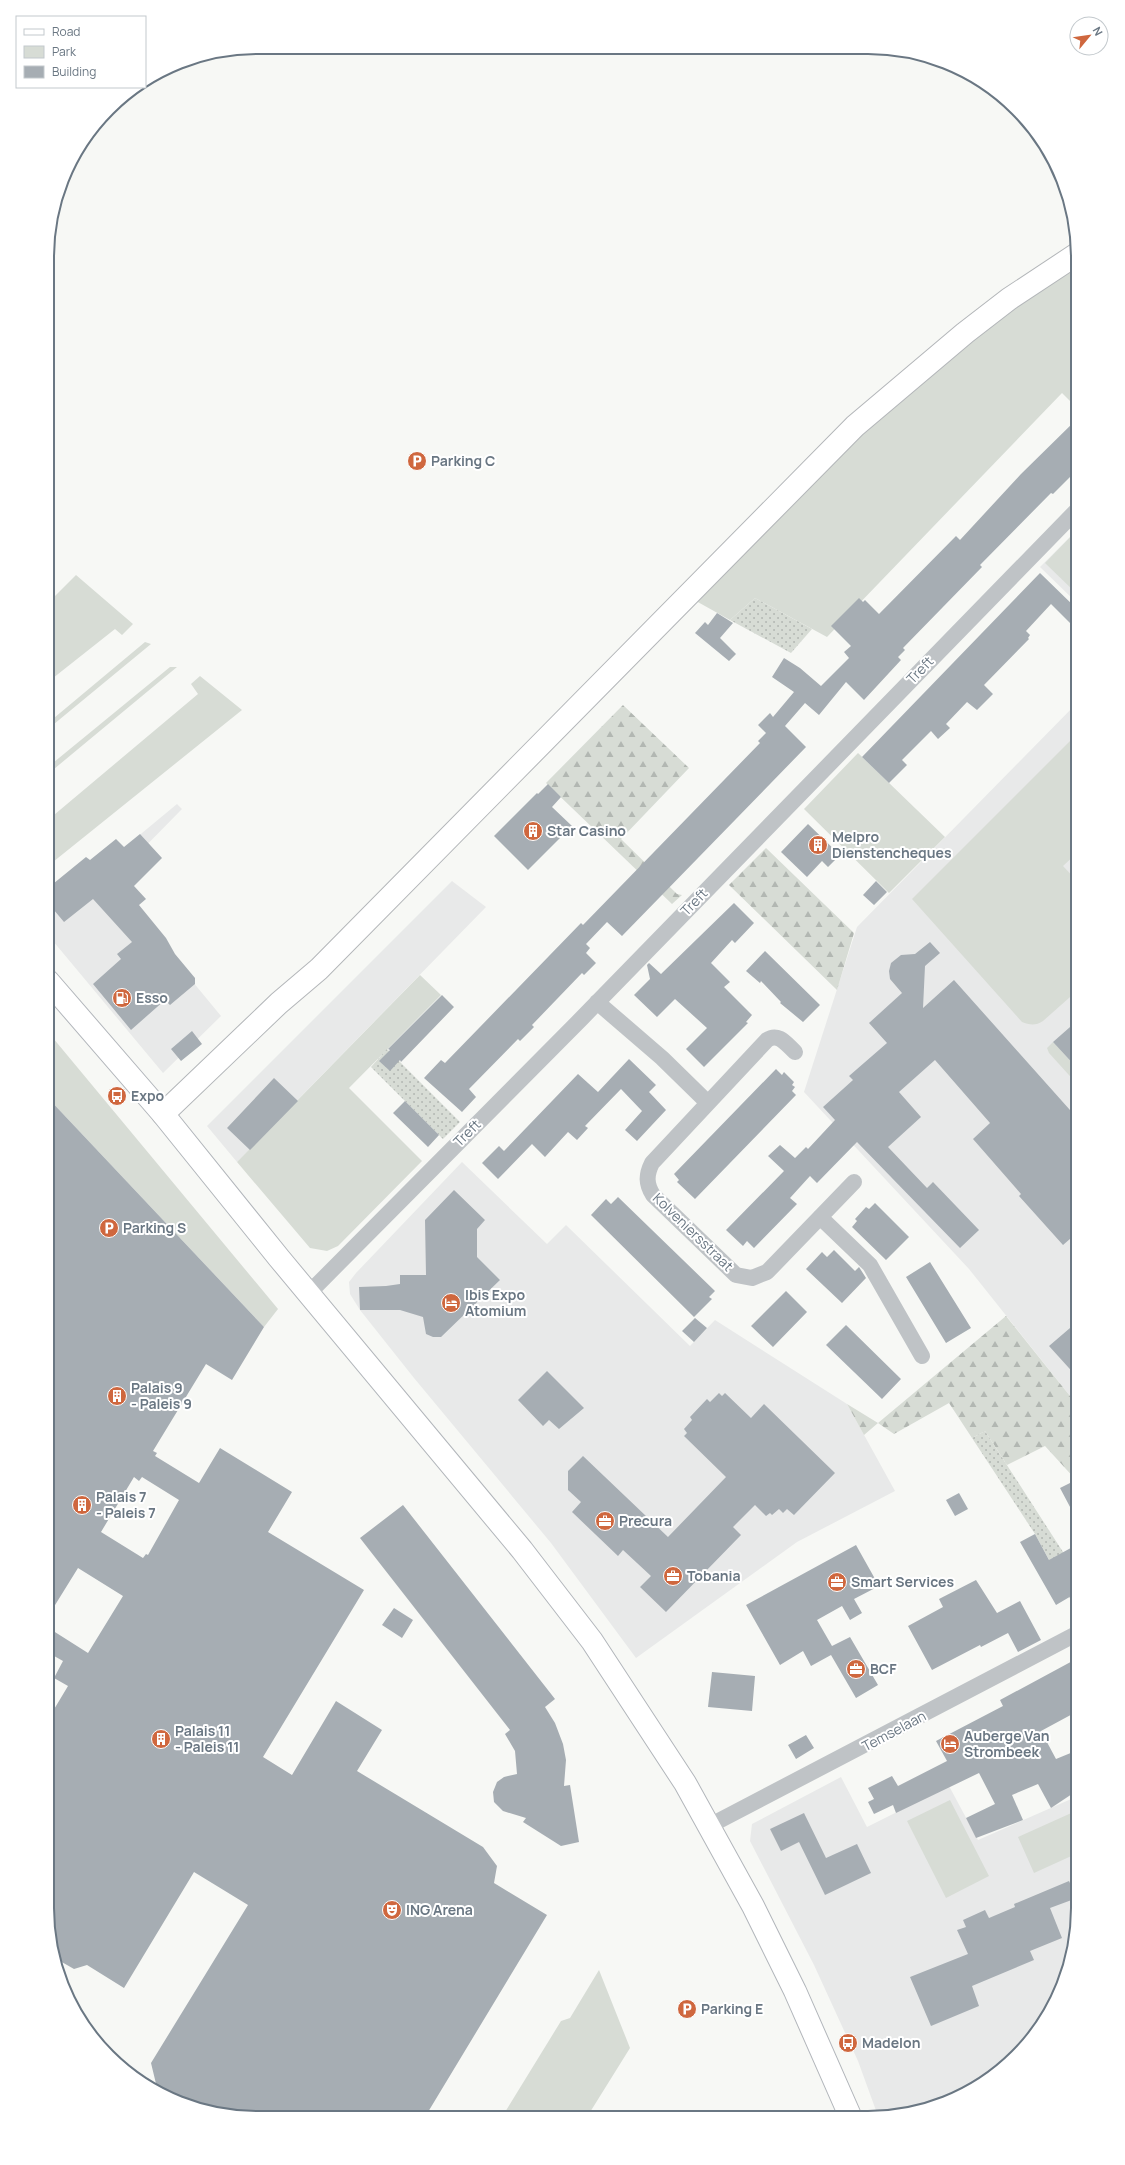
<svg xmlns="http://www.w3.org/2000/svg" width="1125" height="2165" viewBox="0 0 1125 2165" font-family="Manrope,sans-serif">
  <style>
    .built { fill: #e8e9e9 }
    .green { fill: #d7dcd5 }
    .forest { fill: url(#forest-firs) }
    .garden { fill: url(#garden-dots) }
    .building { fill: #a6adb3; fill-rule: evenodd }
    .lines { fill: none; stroke-linecap: round; stroke-linejoin: round }
    .secondary-casing { stroke: #b2b6bb; stroke-width: 24 }
    .highway-casing { stroke: #b3b6b9; stroke-width: 24 }
    .street { stroke: #bfc3c6; stroke-width: 16 }
    .secondary { stroke: #fff; stroke-width: 22 }
    .highway { stroke: #fff; stroke-width: 22 }
    .labels { text-anchor: middle; stroke-width: 4; stroke-linejoin: round; paint-order: stroke }
    .poi-label { font-size: 14px; font-weight: bold; fill: #6a7783; stroke: #fff; text-anchor: start }
    .street-label { font-size: 14px; fill: #6a7783; stroke: #fff }
    .rim { fill: none; stroke: #6a7783; stroke-width: 2 }
  </style>
  <defs>
    <pattern id="forest-firs" width="22" height="20" patternUnits="userSpaceOnUse"><rect width="22" height="20" fill="#d7dcd5"/><path d="M5 1l3.5 6h-7zM16 11l3.5 6h-7z" fill="#b2b7b2"/></pattern>
    <pattern id="garden-dots" width="8" height="8" patternUnits="userSpaceOnUse"><rect width="8" height="8" fill="#d7dcd5"/><path d="M2 2h.1M6 6h.1" fill="none" stroke="#b2b7b2" stroke-width="1.8" stroke-linecap="round"/></pattern>
  </defs>
  <rect width="100%" height="100%" fill="#f7f8f5"/>
  <path class="built" d="M 1078,529 L 1078,604 L 1040,567 Z
    M 1078,702 L 1078,1406 L 969,1269 L 804,1092 L 857,927 Z
    M 177,804 L 182,809 L 129,863 L 112,884 L 221,1016 L 163,1073 L 48,935 L 48,911 Z
    M 452,881 L 486,907 L 237,1162 L 207,1126 Z
    M 462,1162 L 547,1244 L 566,1225 L 690,1346 L 715,1320 L 847,1404 L 895,1491 L 797,1542 L 636,1658 L 551,1543 L 414,1378 L 360,1310 L 350,1294 L 349,1282 L 356,1273 Z
    M 841,1777 L 867,1827 L 949,1786 L 978,1840 L 1078,1796 L 1078,1922 L 1062,1988 L 1034,2036 L 985,2082 L 935,2107 L 878,2116 L 858,2061 L 814,1965 L 750,1841 L 752,1824 Z"/>
  <path class="green" d="M 1078,268 L 1078,409 L 1062,393 L 827,637 L 755,598 L 730,620 L 696,601 L 835,459 L 876,421 L 985,330 L 1035,293 Z
    M 1078,529 L 1078,595 L 1045,563 Z
    M 76,575 L 133,624 L 122,635 L 115,629 L 48,682 L 48,603 Z
    M 145,642 L 151,644 L 48,729 L 48,723 Z
    M 170,667 L 177,667 L 48,774 L 48,767 Z
    M 200,676 L 242,710 L 48,866 L 48,820 L 198,694 L 191,684 Z
    M 1078,733 L 1078,852 L 1063,866 L 1078,882 L 1078,990 L 1043,1021 C 1036,1026 1029,1025 1022,1022 L 912,899 Z
    M 858,753 L 945,837 L 889,893 L 804,809 Z
    M 420,975 L 441,995 L 349,1088 L 422,1161 L 338,1246 L 327,1251 L 310,1248 L 237,1162 Z
    M 48,1032 L 278,1309 L 264,1327 L 48,1098 Z
    M 1053,1042 L 1078,1069 L 1078,1085 L 1049,1053 L 1047,1048 Z
    M 950,1800 L 989,1876 L 946,1898 L 907,1821 Z
    M 1078,1810 L 1078,1853 L 1034,1873 L 1018,1837 Z
    M 599,1970 L 630,2048 L 587,2117 L 502,2117 L 561,2021 L 570,2018 Z"/>
  <path class="forest" d="M 623,705 L 689,768 L 621,839 L 677,894 L 682,895 L 672,904 L 546,783 Z
    M 766,848 L 854,933 L 837,990 L 729,885 Z
    M 1006,1316 L 1078,1406 L 1078,1479 L 1076,1480 L 1045,1446 L 1007,1465 L 985,1431 L 972,1438 L 949,1403 L 894,1434 L 878,1423 L 864,1435 L 847,1404 L 878,1423 Z"/>
  <path class="garden" d="M 755,598 L 812,629 L 791,653 L 730,620 Z
    M 387,1049 L 460,1122 L 443,1139 L 371,1067 Z
    M 985,1431 L 1063,1552 L 1078,1579 L 1078,1613 L 1035,1534 L 972,1438 Z"/>
  <path class="building" d="M 1078,418 L 1078,469 L 1053,494 L 1051,493 L 980,565 L 982,567 L 903,648 L 905,650 L 898,657 L 901,660 L 864,700 L 846,682 L 819,715 L 805,703 L 785,726 L 806,747 L 622,936 L 607,922 L 586,944 L 590,948 L 586,953 L 596,963 L 584,975 L 582,973 L 532,1025 L 534,1027 L 520,1041 L 518,1039 L 469,1089 L 476,1097 L 462,1112 L 424,1078 L 441,1060 L 445,1063 L 581,923 L 583,925 L 760,743 L 758,741 L 766,733 L 758,725 L 770,713 L 773,717 L 794,692 L 772,677 L 784,658 L 800,668 L 821,686 L 849,658 L 844,652 L 851,646 L 831,626 L 859,598 L 863,602 L 865,600 L 879,614 L 956,536 L 960,540 L 1021,474 Z
    M 1040,573 L 1078,610 L 1078,631 L 1051,604 L 1026,631 L 1030,635 L 1028,638 L 1029,639 L 984,685 L 993,694 L 977,710 L 967,702 L 946,724 L 950,728 L 938,739 L 931,731 L 902,760 L 907,765 L 889,783 L 862,757 Z
    M 717,613 L 733,623 L 720,638 L 736,654 L 729,661 L 695,633 L 705,622 L 708,625 Z
    M 548,784 L 561,797 L 552,807 L 572,826 L 528,870 L 494,836 L 537,793 L 538,794 Z
    M 808,824 L 840,855 L 828,867 L 822,861 L 807,877 L 781,852 Z
    M 140,834 L 162,858 L 134,886 L 146,899 L 139,905 L 166,938 L 175,954 L 195,978 L 195,984 L 170,1005 L 165,1000 L 131,1030 L 93,984 L 121,959 L 117,954 L 132,942 L 93,899 L 64,922 L 48,903 L 48,888 L 86,857 L 90,860 L 116,839 L 124,847 Z
    M 876,881 L 887,892 L 874,905 L 863,895 Z
    M 734,903 L 754,923 L 735,943 L 732,940 L 711,963 L 730,982 L 724,987 L 752,1015 L 746,1022 L 748,1023 L 704,1067 L 686,1049 L 707,1028 L 675,999 L 657,1017 L 634,995 L 650,979 L 647,965 L 649,963 L 661,974 Z
    M 930,942 L 940,953 L 925,966 L 923,1008 L 954,980 L 1078,1119 L 1078,1232 L 1063,1245 L 1019,1196 L 1021,1194 L 973,1139 L 990,1123 L 935,1060 L 899,1092 L 921,1117 L 888,1147 L 927,1188 L 933,1182 L 979,1230 L 960,1248 L 857,1142 L 817,1183 L 810,1176 L 790,1198 L 797,1204 L 754,1248 L 747,1241 L 743,1246 L 726,1230 L 784,1171 L 768,1156 L 780,1145 L 795,1158 L 806,1147 L 808,1149 L 835,1120 L 823,1107 L 853,1080 L 849,1076 L 887,1043 L 869,1023 L 902,993 L 890,979 L 889,971 L 891,963 L 901,955 L 915,954 Z
    M 765,951 L 820,1005 L 803,1022 L 780,1003 L 781,1002 L 761,981 L 760,983 L 746,971 Z
    M 442,995 L 454,1007 L 401,1062 L 400,1060 L 390,1071 L 379,1061 L 390,1050 L 388,1049 Z
    M 1078,1020 L 1078,1069 L 1053,1042 Z
    M 192,1031 L 202,1044 L 181,1061 L 171,1049 Z
    M 629,1059 L 656,1085 L 649,1092 L 666,1110 L 637,1141 L 625,1130 L 642,1111 L 621,1089 L 585,1126 L 588,1128 L 577,1140 L 568,1132 L 545,1157 L 532,1144 L 498,1179 L 482,1163 L 499,1146 L 504,1151 L 578,1074 L 598,1092 Z
    M 776,1069 L 782,1075 L 784,1072 L 794,1082 L 792,1085 L 795,1087 L 792,1091 L 796,1095 L 695,1199 L 677,1182 L 679,1180 L 674,1174 Z
    M 274,1078 L 298,1101 L 250,1150 L 227,1128 Z
    M 48,1098 L 264,1327 L 232,1380 L 206,1364 L 153,1451 L 157,1453 L 155,1456 L 199,1483 L 220,1448 L 292,1492 L 268,1532 L 364,1590 L 263,1757 L 292,1775 L 336,1701 L 382,1730 L 357,1771 L 483,1847 L 497,1866 L 494,1883 L 547,1915 L 425,2117 L 230,2116 L 165,2096 L 158,2092 L 151,2063 L 248,1905 L 194,1872 L 124,1988 L 87,1965 L 74,1969 L 60,1961 L 55,1954 L 47,1908 L 47,1721 L 68,1686 L 54,1678 L 63,1661 L 47,1652 L 47,1627 L 88,1653 L 123,1596 L 78,1568 L 47,1618 ZM 134,1477 L 139,1481 L 142,1477 L 179,1500 L 148,1555 L 146,1554 L 143,1558 L 101,1532 Z
    M 405,1101 L 439,1135 L 428,1147 L 393,1113 Z
    M 454,1190 L 485,1220 L 477,1229 L 477,1257 L 500,1280 L 441,1337 L 433,1337 L 426,1334 L 423,1317 L 400,1310 L 360,1310 L 359,1287 L 386,1286 L 400,1284 L 400,1275 L 426,1275 L 425,1220 Z
    M 618,1197 L 715,1291 L 709,1297 L 712,1299 L 694,1317 L 591,1215 L 606,1199 L 611,1204 Z
    M 875,1203 L 909,1237 L 886,1260 L 852,1227 L 857,1221 L 855,1219 L 866,1207 L 869,1209 Z
    M 834,1250 L 855,1271 L 859,1267 L 866,1278 L 842,1303 L 806,1269 L 822,1252 L 827,1257 Z
    M 930,1262 L 971,1328 L 946,1343 L 906,1277 Z
    M 786,1291 L 807,1312 L 773,1347 L 751,1326 Z
    M 695,1318 L 707,1328 L 694,1342 L 682,1331 Z
    M 846,1325 L 901,1379 L 882,1399 L 826,1345 Z
    M 1070,1328 L 1078,1337 L 1078,1378 L 1049,1346 Z
    M 547,1371 L 584,1408 L 559,1429 L 549,1420 L 543,1426 L 518,1400 Z
    M 719,1393 L 722,1396 L 725,1393 L 751,1418 L 764,1404 L 835,1473 L 794,1515 L 787,1509 L 783,1513 L 779,1509 L 772,1515 L 770,1513 L 766,1516 L 755,1505 L 733,1527 L 741,1535 L 666,1612 L 640,1587 L 651,1576 L 623,1550 L 618,1556 L 572,1512 L 581,1502 L 568,1490 L 568,1471 L 583,1456 L 668,1537 L 726,1477 L 684,1436 L 687,1433 L 684,1429 L 692,1420 L 690,1417 L 707,1399 L 710,1402 Z
    M 1078,1479 L 1078,1522 L 1060,1488 Z
    M 959,1493 L 968,1509 L 955,1516 L 946,1500 Z
    M 403,1505 L 555,1699 L 545,1707 L 555,1723 L 563,1744 L 566,1760 L 564,1786 L 570,1785 L 579,1842 L 561,1846 L 523,1822 L 526,1818 L 503,1811 L 494,1802 L 493,1792 L 497,1782 L 504,1777 L 517,1774 L 515,1751 L 505,1734 L 510,1730 L 360,1538 Z
    M 1035,1534 L 1049,1560 L 1078,1544 L 1078,1592 L 1056,1605 L 1020,1542 Z
    M 856,1545 L 879,1586 L 854,1599 L 862,1613 L 850,1620 L 842,1606 L 817,1620 L 832,1646 L 850,1637 L 878,1685 L 856,1698 L 831,1655 L 811,1666 L 803,1651 L 780,1665 L 746,1605 Z
    M 976,1580 L 997,1613 L 1020,1601 L 1041,1640 L 1018,1652 L 1008,1633 L 981,1647 L 980,1645 L 932,1670 L 908,1626 L 943,1607 L 939,1599 Z
    M 394,1608 L 413,1620 L 402,1638 L 382,1625 Z
    M 1078,1658 L 1078,1711 L 1041,1731 L 1056,1759 L 1078,1750 L 1078,1790 L 1051,1808 L 1038,1784 L 1012,1795 L 1023,1820 L 976,1838 L 966,1818 L 995,1804 L 979,1773 L 896,1813 L 893,1805 L 874,1814 L 868,1802 L 874,1799 L 868,1788 L 892,1776 L 898,1786 L 947,1761 L 936,1741 L 1003,1706 L 1000,1700 Z
    M 712,1672 L 755,1676 L 752,1711 L 708,1707 Z
    M 806,1735 L 814,1748 L 796,1759 L 788,1745 Z
    M 804,1813 L 826,1858 L 857,1844 L 871,1873 L 825,1895 L 799,1842 L 781,1851 L 770,1829 Z
    M 1069,1881 L 1077,1898 L 1050,1908 L 1062,1938 L 1030,1951 L 1034,1960 L 972,1986 L 979,2006 L 931,2026 L 910,1977 L 968,1954 L 957,1930 L 966,1927 L 963,1920 L 985,1910 L 989,1918 L 1015,1907 L 1014,1904 Z"/>
  <g class="lines">
    <g class="secondary-casing">
      <path id="secondary" d="M 48,981 L 163,1114 L 279,1258 L 522,1550 L 592,1641 L 685,1783 L 753,1906 L 795,1991 L 851,2118"/>
    </g>
    <g class="highway-casing">
      <path id="highway" d="M 163,1114 L 279,1003 L 319,969 L 855,426 L 965,333 L 1009,299 L 1077,254"/>
    </g>
    <path class="street" d="M 597,1002 L 662,1058 L 708,1103
      M 795,1052 C 787,1045 779,1032 767,1040 L 652,1163 C 646,1175 646,1184 653,1195 L 736,1275 L 752,1278 L 767,1272 L 854,1182
      M 820,1217 L 870,1265 L 922,1356
      M 308,1294 L 582,1018 L 1078,509
      M 709,1826 L 1078,1633"/>
    <use href="#secondary" class="secondary"/>
    <use href="#highway" class="highway"/>
  </g>
  <defs>
    <g id="parking-disc" transform="scale(1)"><circle r="9.5" fill="#cf673e" stroke="#fff"/><path d="M-3.5-5.5H1a3.5 3.5 0 0 1 0 7H-1V5.5H-3.5ZM-1-3.4V-.6H.8a1.4 1.4 0 0 0 0-2.8Z" fill="#fff"/></g>
    <g id="building-disc" transform="scale(1)"><circle r="9.5" fill="#cf673e" stroke="#fff"/><path d="M-4-6H4V6H1V3H-1V6H-4ZM-2.5-4.3h1.7v1.8h-1.7ZM.8-4.3h1.7v1.8H.8ZM-2.5-1h1.7V.8h-1.7ZM.8-1h1.7V.8H.8Z" fill="#fff"/></g>
    <g id="fuel-disc" transform="scale(1)"><circle r="9.5" fill="#cf673e" stroke="#fff"/><path d="M-5.5-6h7V0h2V4h1.3V-2.5L3-4.5l.8-.8L6-3V5H2.5V1h-1V6h-7ZM-4.2-4.7v3.2H.2V-4.7Z" fill="#fff"/></g>
    <g id="bus-disc" transform="scale(1)"><circle r="9.5" fill="#cf673e" stroke="#fff"/><path d="M-5-6H5V4H4V6H2V4H-2V6H-4V4H-5ZM-3.5-4V0h7V-4ZM-3.5 1.2v1.5H-2V1.2ZM2 1.2v1.5H3.5V1.2Z" fill="#fff"/></g>
    <g id="hotel-disc" transform="scale(1)"><circle r="9.5" fill="#cf673e" stroke="#fff"/><path d="M-6-4.5h1.5V1H6V5H4.5V3h-9V5H-6ZM-4 0a1.8 1.8 0 1 1 3.6 0ZM.5 0V-2.5h3Q6-2.5 6 0Z" fill="#fff"/></g>
    <g id="office-disc" transform="scale(1)"><circle r="9.5" fill="#cf673e" stroke="#fff"/><path d="M-6-3h4V-5.5h4V-3h4V5H-6ZM-1-4.5V-3h2v-1.5ZM-6 0V1H6V0Z" fill="#fff"/></g>
    <g id="theatre-disc" transform="scale(1)"><circle r="9.5" fill="#cf673e" stroke="#fff"/><path d="M-5-5.5Q0-4 5-5.5V0Q5 5 0 6Q-5 5-5 0ZM-3.3-2.5H-1v1.5H-3.3ZM1-2.5H3.3v1.5H1ZM-2.8 1Q0 5.5 2.8 1Z" fill="#fff"/></g>
  </defs>
  <g fill-rule="evenodd">
    <use href="#parking-disc" x="417" y="461"/>
    <use href="#building-disc" x="533" y="831"/>
    <use href="#building-disc" x="818" y="845"/>
    <use href="#fuel-disc" x="122" y="998"/>
    <use href="#bus-disc" x="117" y="1096"/>
    <use href="#parking-disc" x="109" y="1228"/>
    <use href="#hotel-disc" x="451" y="1303"/>
    <use href="#building-disc" x="117" y="1396"/>
    <use href="#building-disc" x="82" y="1505"/>
    <use href="#office-disc" x="605" y="1521"/>
    <use href="#office-disc" x="673" y="1576"/>
    <use href="#office-disc" x="837" y="1582"/>
    <use href="#office-disc" x="856" y="1669"/>
    <use href="#building-disc" x="161" y="1739"/>
    <use href="#hotel-disc" x="950" y="1744"/>
    <use href="#theatre-disc" x="392" y="1910"/>
    <use href="#parking-disc" x="687" y="2009"/>
    <use href="#bus-disc" x="848" y="2043"/>
  </g>
  <g class="labels">
    <g class="poi-label">
      <text x="431" y="466">Parking C</text>
      <text x="547" y="836">Star Casino</text>
      <text x="832" y="842">Melpro<tspan x="832" dy="16">Dienstencheques</tspan></text>
      <text x="136" y="1003">Esso</text>
      <text x="131" y="1101">Expo</text>
      <text x="123" y="1233">Parking S</text>
      <text x="465" y="1300">Ibis Expo<tspan x="465" dy="16">Atomium</tspan></text>
      <text x="131" y="1393">Palais 9<tspan x="131" dy="16">- Paleis 9</tspan></text>
      <text x="96" y="1502">Palais 7<tspan x="96" dy="16">- Paleis 7</tspan></text>
      <text x="619" y="1526">Precura</text>
      <text x="687" y="1581">Tobania</text>
      <text x="851" y="1587">Smart Services</text>
      <text x="870" y="1674">BCF</text>
      <text x="175" y="1736">Palais 11<tspan x="175" dy="16">- Paleis 11</tspan></text>
      <text x="964" y="1741">Auberge Van<tspan x="964" dy="16">Strombeek</tspan></text>
      <text x="406" y="1915">ING Arena</text>
      <text x="701" y="2014">Parking E</text>
      <text x="862" y="2048">Madelon</text>
    </g>
    <g class="street-label">
      <text transform="translate(920 670) rotate(-46)" y="5">Treft</text>
      <text transform="translate(694 902) rotate(-46)" y="5">Treft</text>
      <text transform="translate(467 1133) rotate(-45)" y="5">Treft</text>
      <text transform="translate(693 1232) rotate(44)" y="5">Kolveniersstraat</text>
      <text transform="translate(894 1731) rotate(-28)" y="5">Temselaan</text>
    </g>
  </g>
  <path d="M0 0H1125V2165H0ZM257 54H868A203 203 0 0 1 1071 257V1908A203 203 0 0 1 868 2111H257A203 203 0 0 1 54 1908V257A203 203 0 0 1 257 54Z" fill="#fff" fill-rule="evenodd"/>
  <path class="rim" d="M257 54H868A203 203 0 0 1 1071 257V1908A203 203 0 0 1 868 2111H257A203 203 0 0 1 54 1908V257A203 203 0 0 1 257 54Z"/>
  <rect x="16" y="16" width="130" height="72" fill="#ffffff" stroke="#c3c9cd"/>
  <rect x="24" y="29" width="20" height="6" fill="#ffffff" stroke="#c3c9cd"/>
  <text x="52" y="36" font-size="12" fill="#6a7783">Road</text>
  <rect x="24" y="46" width="20" height="12" fill="#d7dcd5" stroke="#c3c9cd"/>
  <text x="52" y="56" font-size="12" fill="#6a7783">Park</text>
  <rect x="24" y="66" width="20" height="12" fill="#a6adb3" stroke="#c3c9cd"/>
  <text x="52" y="76" font-size="12" fill="#6a7783">Building</text>
  <g transform="translate(1089 36) rotate(61)"><circle r="19" fill="#ffffff" stroke="#c3c9cd"/>
  <path d="M0-3L7 15L0 10L-7 15Z" fill="#cf673e"/>
  <text y="-6" font-size="11" font-weight="bold" text-anchor="middle" fill="#6a7783">N</text>
  </g>
</svg>
